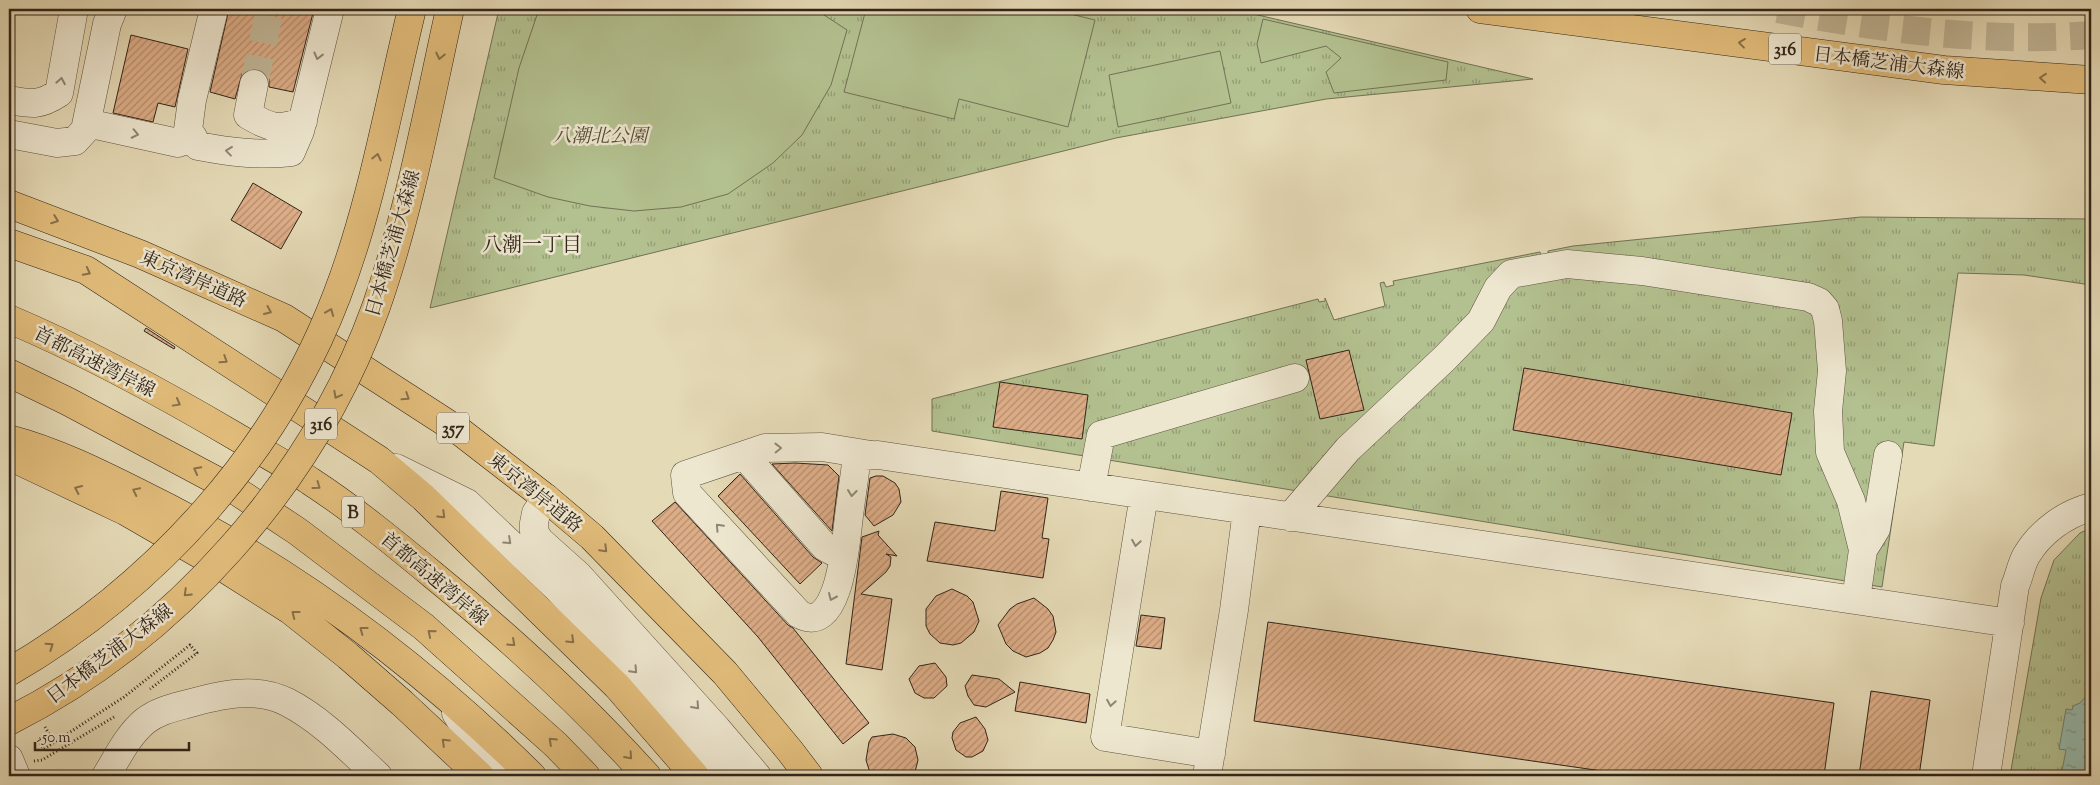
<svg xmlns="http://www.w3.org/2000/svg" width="2100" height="785" viewBox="0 0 2100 785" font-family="'Sorts Mill Goudy','Noto Serif JP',serif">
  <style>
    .park { fill: url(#park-tufts); stroke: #727254 }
    .garden { fill: #b3c08f; stroke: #727254 }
    .water { fill: url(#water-ripples); stroke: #6e7f72 }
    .building { fill: url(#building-hatch); stroke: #312419 }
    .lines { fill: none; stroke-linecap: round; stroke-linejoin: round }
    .minor-tunnel { stroke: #c1b697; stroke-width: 28; stroke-dasharray: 28 14; stroke-linecap: butt }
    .highway-tunnel { stroke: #c1b697; stroke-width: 28; stroke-dasharray: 28 14; stroke-linecap: butt }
    .minor-casing { stroke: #5e5240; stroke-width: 29 }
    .major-casing { stroke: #312419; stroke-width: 29 }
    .highway-casing { stroke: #312419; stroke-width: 29 }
    .path { stroke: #312419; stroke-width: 3; stroke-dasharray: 1 2.5; stroke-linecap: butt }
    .minor { stroke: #eee7d0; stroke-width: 28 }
    .major { stroke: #e2bd7b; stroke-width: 28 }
    .highway { stroke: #e2bd7b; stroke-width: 28 }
    .major-bridge-casing { stroke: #312419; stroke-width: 29; stroke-linecap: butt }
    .major-bridge { stroke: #e2bd7b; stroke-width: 28 }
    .oneway { stroke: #8a704a }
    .oneway2 { stroke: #908674 }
    .labels { text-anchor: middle; stroke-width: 5; stroke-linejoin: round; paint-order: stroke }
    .shield { fill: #eee7d0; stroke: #6a5e50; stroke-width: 1 }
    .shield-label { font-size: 18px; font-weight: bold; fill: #312419 }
    .street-label { font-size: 19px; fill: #312419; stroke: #eee7d0 }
    .park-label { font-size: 19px; font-style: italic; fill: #524b36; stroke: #eee7d0 }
    .neighbourhood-label { font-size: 20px; fill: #312419; stroke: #eee7d0 }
  </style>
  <defs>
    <pattern id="park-tufts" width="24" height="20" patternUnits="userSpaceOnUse" patternTransform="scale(1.25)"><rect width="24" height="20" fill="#b3c08f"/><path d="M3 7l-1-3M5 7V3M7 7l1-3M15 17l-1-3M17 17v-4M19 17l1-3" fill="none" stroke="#929c74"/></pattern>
    <pattern id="water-ripples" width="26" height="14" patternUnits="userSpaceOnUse" patternTransform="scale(1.25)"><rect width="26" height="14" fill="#96bbad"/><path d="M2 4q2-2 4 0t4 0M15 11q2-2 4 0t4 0" fill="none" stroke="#7b988c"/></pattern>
    <pattern id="building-hatch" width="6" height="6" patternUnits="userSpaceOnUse" patternTransform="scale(1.25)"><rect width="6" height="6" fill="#ddad87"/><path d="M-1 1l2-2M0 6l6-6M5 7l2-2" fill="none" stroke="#b48d6e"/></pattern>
  </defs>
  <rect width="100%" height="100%" fill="#e5dab6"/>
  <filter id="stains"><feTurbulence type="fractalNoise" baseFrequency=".004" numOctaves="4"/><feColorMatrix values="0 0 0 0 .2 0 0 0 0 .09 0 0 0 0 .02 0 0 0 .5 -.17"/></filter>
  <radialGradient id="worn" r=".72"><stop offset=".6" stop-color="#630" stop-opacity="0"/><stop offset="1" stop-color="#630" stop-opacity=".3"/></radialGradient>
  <path class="park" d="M 499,9 L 1232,9 L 1533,79 L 1326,99 L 1116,138 L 430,308 Z
    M 1861,217 L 2091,219 L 2091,285 L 2024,275 L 1958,273 L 1934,446 L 1904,442 L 1882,587 L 932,431 L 932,399 L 1318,299 L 1319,302 L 1325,301 L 1325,298 L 1334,320 L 1385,306 L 1380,283 L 1384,282 L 1386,287 L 1394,285 L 1393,281 L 1540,252 L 1541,256 L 1548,255 L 1548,251 L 1573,246 Z
    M 2091,528 L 2091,776 L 2010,776 L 2041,598 L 2054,560 L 2080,533 Z"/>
  <path class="garden" d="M 539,9 L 815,9 L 847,30 L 831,85 L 802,135 L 773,163 L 728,194 L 681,207 L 634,211 L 590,206 L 548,197 L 494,178 L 519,68 Z
    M 866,9 L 958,9 L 979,14 L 981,9 L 1050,9 L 1095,20 L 1068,127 L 959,99 L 954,119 L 844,92 Z
    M 1263,19 L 1448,62 L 1446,80 L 1334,93 L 1326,72 L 1341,58 L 1326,46 L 1261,63 L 1257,44 Z
    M 1220,51 L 1231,103 L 1118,127 L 1109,75 Z"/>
  <path class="water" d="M 2091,691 L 2091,723 L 2086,732 L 2091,749 L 2091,776 L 2067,776 L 2062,771 L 2066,750 L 2059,749 L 2066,709 L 2072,710 L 2073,706 L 2080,703 Z"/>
  <path class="building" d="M 229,9 L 314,9 L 293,92 L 269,87 L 269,79 L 265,73 L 256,69 L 248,69 L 242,74 L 235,99 L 210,92 Z
    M 131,35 L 188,49 L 175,107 L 158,103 L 153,122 L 113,113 Z
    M 253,183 L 302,212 L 281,249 L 231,220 Z
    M 146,328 L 175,347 L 174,349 L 144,331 Z
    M 1349,350 L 1364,410 L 1320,419 L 1306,360 Z
    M 1524,368 L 1792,413 L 1781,475 L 1513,430 Z
    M 1000,382 L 1088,395 L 1082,439 L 993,427 Z
    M 795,463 L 828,465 L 839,476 L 832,531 L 772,464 Z
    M 740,474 L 813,557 L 822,563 L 800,584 L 718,496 Z
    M 876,476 L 883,476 L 895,483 L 899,489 L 901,502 L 893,515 L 874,526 L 865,515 L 870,478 Z
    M 1001,491 L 1048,498 L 1042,538 L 1049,539 L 1043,578 L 927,561 L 935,522 L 995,531 Z
    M 675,502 L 788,625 L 793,628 L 869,723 L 843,744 L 758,637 L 652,521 Z
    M 879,531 L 878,535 L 897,556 L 886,554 L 891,557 L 890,566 L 886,572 L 861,594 L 892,599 L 882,670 L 846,664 L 862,537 Z
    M 952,589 L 967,596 L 973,602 L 979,621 L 974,632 L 961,643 L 953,645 L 940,643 L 930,634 L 926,626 L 926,609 L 936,596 Z
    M 1034,598 L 1048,609 L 1053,616 L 1056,632 L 1053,640 L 1048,648 L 1040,653 L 1026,657 L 1013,651 L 1006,644 L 998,625 L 1010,609 L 1017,604 Z
    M 1141,615 L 1165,618 L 1161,649 L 1136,646 Z
    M 1268,622 L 1834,703 L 1824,776 L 1637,776 L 1254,721 Z
    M 935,663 L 946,677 L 947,686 L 934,698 L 924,698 L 915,693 L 909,679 L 919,666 Z
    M 972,675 L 999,679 L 1015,692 L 986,707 L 974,705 L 968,696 L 965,686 Z
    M 1020,682 L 1090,694 L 1086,723 L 1015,711 Z
    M 1871,691 L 1930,700 L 1919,776 L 1859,776 Z
    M 976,717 L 985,729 L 988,740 L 983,751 L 972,757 L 966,757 L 956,750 L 952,738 L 953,732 L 960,723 Z
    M 893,734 L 906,738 L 915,747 L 918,760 L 914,776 L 871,776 L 866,760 L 869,742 L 872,737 Z"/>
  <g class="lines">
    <path class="minor-tunnel" d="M 254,84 L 270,9"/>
    <path class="highway-tunnel" d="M 1778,9 C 1880,29 1987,43 2091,35"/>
    <g class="minor-casing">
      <path id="minor" d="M 214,9 L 192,100 L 188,130 L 198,146 C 230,152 260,156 291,152 L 300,131 L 330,9
        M 254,84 L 248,115 C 271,128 278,131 303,121
        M 9,100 C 32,104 39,106 59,93 L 74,9
        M 87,123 L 178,143 L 193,137
        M 9,134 L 57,143 L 75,141 L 85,130 L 107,24 L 113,9
        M 744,455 L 825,547 L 836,553 L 844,550
        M 871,455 L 822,447 L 765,448 L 685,475 L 687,493 L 799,614 C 840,638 846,539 849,516 C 851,499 854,481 856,463 L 864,456 L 878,455 L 1247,510
        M 396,468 L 467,503 L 557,588 L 730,776
        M 1091,487 L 1101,435 L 1295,378
        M 1144,495 L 1105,737 L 1211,754
        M 546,498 L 536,513 L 534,523 L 534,532 L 540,541 L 578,575 L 717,729 L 757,776
        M 1290,517 L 1348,449 L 1444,359 L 1481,321 L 1498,288 L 1511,274 L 1567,264 L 1642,271 L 1808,297 L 1819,302 L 1825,309 L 1828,321 L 1832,371 L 1828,411 L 1830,452 L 1851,501 L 1863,550 L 1856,600
        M 1863,550 L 1876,529 L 1888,455
        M 456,713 L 470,736 L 510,776
        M 9,759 L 16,776
        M 106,776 C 117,758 128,735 145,721 C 158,711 172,708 187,704 C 219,695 256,686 287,702 C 322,720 350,750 378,776
        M 1207,776 L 1234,610 L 1247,510 L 2010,623
        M 1986,776 L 2015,586 C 2019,577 2021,565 2026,556 C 2040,532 2065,514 2091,507"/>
    </g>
    <g class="major-casing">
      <path id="major" d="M 1480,9 L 1944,70 L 2091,80"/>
    </g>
    <g class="highway-casing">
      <path id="highway" d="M 9,204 L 140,254 L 284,318 L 462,433 L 546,498 L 592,537 L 725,673 L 790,751 L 809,776
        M 9,243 L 86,270 L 379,460 L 424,498 L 617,686 L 695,776
        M 9,319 C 87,352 162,393 235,436 C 260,451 286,464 310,481 C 353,509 393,542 433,575 C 509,637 582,704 647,776
        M 9,373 L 67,401 L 238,492 L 297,531 L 424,627 L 556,745 L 586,776
        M 9,439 C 55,451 99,473 141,494 C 286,565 418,663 532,776
        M 9,456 L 125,511 L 227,570 L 290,610 L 348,656 L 402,703 L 480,776"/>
    </g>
    <path class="path" d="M 45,727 L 49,734 L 38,740 L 44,749 L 124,697 L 190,645 L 197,653 L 150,689
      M 34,761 L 42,760 L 114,717"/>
    <use href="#minor" class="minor"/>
    <use href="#major" class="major"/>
    <use href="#highway" class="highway"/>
    <g class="major-bridge-casing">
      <path id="major-bridge" d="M 9,672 C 155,587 277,453 337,295 C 372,204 389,103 412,9
        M 9,721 C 175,637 313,482 376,307 C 410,210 428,108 450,9"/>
    </g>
    <use href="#major-bridge" class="major-bridge"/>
  </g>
  <defs><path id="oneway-chevron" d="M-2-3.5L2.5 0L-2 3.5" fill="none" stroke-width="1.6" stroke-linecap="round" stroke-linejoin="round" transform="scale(1.25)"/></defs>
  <g class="oneway">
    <use href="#oneway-chevron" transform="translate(1742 43) rotate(-173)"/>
    <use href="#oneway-chevron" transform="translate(440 56) rotate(103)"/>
    <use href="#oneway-chevron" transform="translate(2043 78) rotate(-175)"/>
    <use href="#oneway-chevron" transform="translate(377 157) rotate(-77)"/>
    <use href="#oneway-chevron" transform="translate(55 220) rotate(21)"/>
    <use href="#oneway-chevron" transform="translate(87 272) rotate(28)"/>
    <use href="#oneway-chevron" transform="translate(268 311) rotate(24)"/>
    <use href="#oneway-chevron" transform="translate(330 312) rotate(-68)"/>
    <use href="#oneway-chevron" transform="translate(224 360) rotate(33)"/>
    <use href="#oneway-chevron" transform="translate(337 395) rotate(118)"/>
    <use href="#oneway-chevron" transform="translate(406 397) rotate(33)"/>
    <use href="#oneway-chevron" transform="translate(177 403) rotate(29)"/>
    <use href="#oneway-chevron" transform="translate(197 470) rotate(-152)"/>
    <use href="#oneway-chevron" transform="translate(317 486) rotate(36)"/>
    <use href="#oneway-chevron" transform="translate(78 489) rotate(-155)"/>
    <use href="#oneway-chevron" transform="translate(136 491) rotate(-154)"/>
    <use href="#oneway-chevron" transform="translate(442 515) rotate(44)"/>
    <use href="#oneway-chevron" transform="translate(604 549) rotate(45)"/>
    <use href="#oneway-chevron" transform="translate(187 593) rotate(136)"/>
    <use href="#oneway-chevron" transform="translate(295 614) rotate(-142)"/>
    <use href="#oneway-chevron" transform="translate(363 630) rotate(-143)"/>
    <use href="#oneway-chevron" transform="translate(431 633) rotate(-140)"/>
    <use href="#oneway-chevron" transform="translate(571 640) rotate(44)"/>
    <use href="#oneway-chevron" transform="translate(512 643) rotate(42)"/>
    <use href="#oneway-chevron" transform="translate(50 646) rotate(-34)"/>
    <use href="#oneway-chevron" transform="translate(552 741) rotate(-137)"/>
    <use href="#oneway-chevron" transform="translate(445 742) rotate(-137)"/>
    <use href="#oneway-chevron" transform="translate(629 756) rotate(48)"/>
  </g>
  <g class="oneway2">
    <use href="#oneway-chevron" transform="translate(318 56) rotate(104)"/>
    <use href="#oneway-chevron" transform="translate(61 81) rotate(-80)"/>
    <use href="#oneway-chevron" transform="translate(135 134) rotate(12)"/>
    <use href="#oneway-chevron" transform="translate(229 151) rotate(-173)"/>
    <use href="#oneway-chevron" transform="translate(778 448) rotate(-1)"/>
    <use href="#oneway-chevron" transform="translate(852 493) rotate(97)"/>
    <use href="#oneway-chevron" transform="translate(719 527) rotate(-133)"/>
    <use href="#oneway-chevron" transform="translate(508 541) rotate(43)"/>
    <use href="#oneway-chevron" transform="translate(1136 543) rotate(99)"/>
    <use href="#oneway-chevron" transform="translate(832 597) rotate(114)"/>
    <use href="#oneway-chevron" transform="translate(634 670) rotate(47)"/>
    <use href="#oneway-chevron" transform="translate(1111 703) rotate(99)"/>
    <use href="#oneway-chevron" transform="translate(696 706) rotate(48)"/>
  </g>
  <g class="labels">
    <g class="shield">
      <rect x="1769" y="33.5" width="32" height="31" rx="4"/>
      <rect x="305" y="408.5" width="32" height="31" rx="4"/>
      <rect x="437" y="412.5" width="32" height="31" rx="4"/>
      <rect x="342" y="496.5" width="22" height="31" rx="4"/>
    </g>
    <g class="shield-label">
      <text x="1785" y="55">316</text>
      <text x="321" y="430">316</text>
      <text x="453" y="434">357</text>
      <text x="353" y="518">B</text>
    </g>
    <g class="street-label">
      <text transform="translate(1889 62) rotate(7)" y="7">日本橋芝浦大森線</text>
      <text transform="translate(392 243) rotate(-74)" y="7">日本橋芝浦大森線</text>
      <text transform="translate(194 278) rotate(24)" y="7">東京湾岸道路</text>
      <text transform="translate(95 361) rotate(27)" y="7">首都高速湾岸線</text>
      <text transform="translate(536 492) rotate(39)" y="7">東京湾岸道路</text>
      <text transform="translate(435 578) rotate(40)" y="7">首都高速湾岸線</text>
      <text transform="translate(109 653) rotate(-37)" y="7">日本橋芝浦大森線</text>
    </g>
    <g class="park-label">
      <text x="600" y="142">八潮北公園</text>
    </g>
    <g class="neighbourhood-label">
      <text x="532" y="251">八潮一丁目</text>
    </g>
  </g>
  <rect width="2100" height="785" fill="none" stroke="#e5dab6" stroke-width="30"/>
  <rect x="10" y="10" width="2080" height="765" fill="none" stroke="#312419" stroke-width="2.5"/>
  <rect x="15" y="15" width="2070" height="755" fill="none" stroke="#312419"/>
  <path d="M35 742v8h154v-8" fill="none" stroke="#312419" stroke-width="2.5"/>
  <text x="42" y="742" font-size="15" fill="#312419" stroke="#eee7d0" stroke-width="4" paint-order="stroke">50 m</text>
  <rect width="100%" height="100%" filter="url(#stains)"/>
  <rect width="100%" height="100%" fill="url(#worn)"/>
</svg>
